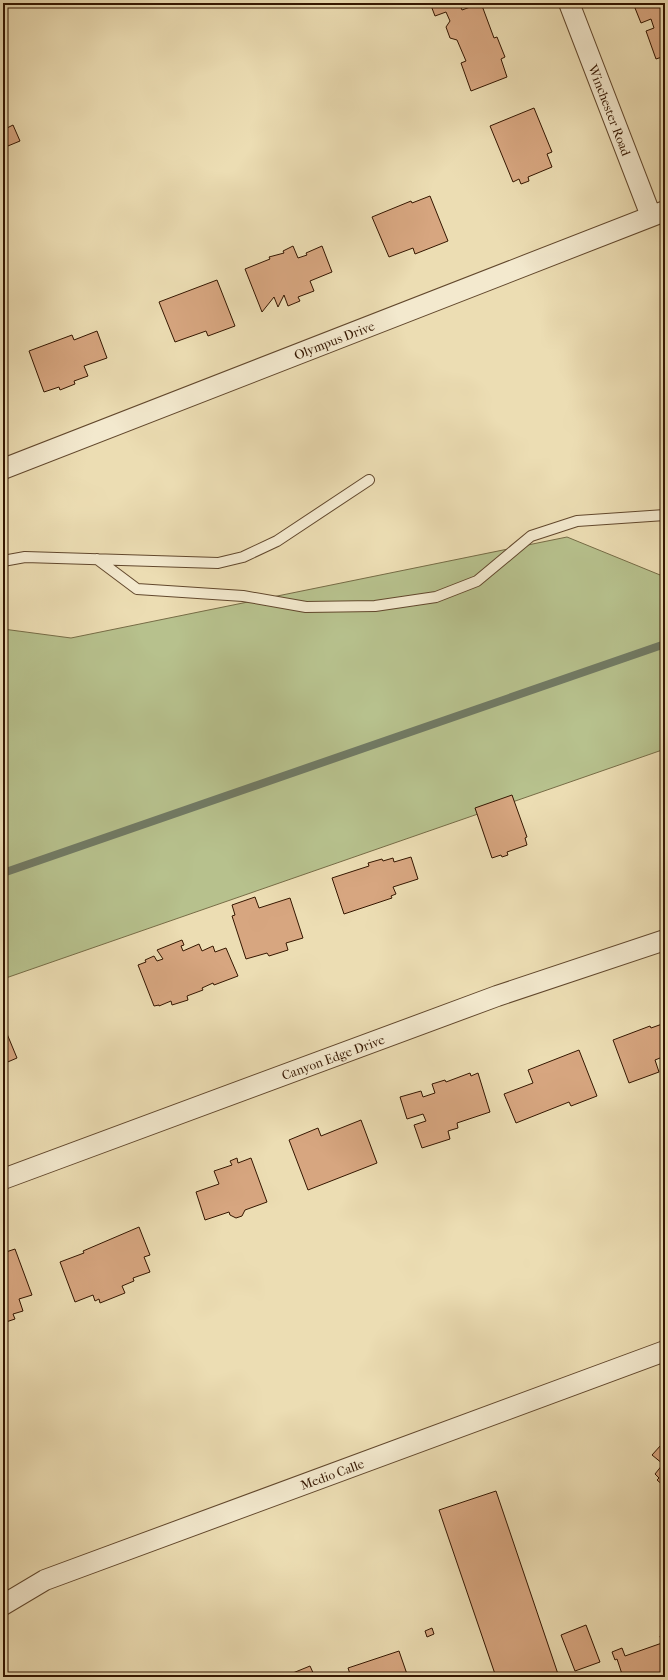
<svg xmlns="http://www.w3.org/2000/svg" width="668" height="1680" viewBox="0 0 668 1680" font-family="'IM FELL French Canon',serif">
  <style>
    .green { fill: #b7c18d; stroke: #766c46 }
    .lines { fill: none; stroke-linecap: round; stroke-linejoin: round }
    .stream { stroke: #717a64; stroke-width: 8 }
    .building { fill: #d7a680; stroke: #341600 }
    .service-casing { stroke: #62482d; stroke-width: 12 }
    .minor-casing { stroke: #62482d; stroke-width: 22 }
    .service { stroke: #f3e9ce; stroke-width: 10 }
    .minor { stroke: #f3e9ce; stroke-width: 20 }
    .labels { text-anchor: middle; stroke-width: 3.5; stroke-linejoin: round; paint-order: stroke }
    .street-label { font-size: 13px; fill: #341600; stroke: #f3e9ce }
  </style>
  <rect width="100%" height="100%" fill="#ecddb3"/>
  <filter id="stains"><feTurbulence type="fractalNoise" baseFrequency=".005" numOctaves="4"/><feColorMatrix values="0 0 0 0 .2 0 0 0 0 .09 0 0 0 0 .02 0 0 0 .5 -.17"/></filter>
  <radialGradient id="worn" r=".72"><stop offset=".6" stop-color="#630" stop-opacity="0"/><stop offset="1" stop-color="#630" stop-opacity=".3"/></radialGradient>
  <path class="green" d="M 567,537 L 665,577 L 665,749 L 3,979 L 3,629 L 71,638 Z"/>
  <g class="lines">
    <path class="stream" d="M 3,873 L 665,644"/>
  </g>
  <path class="building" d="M 430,3 L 459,3 L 462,10 L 481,3 L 494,38 L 497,37 L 505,57 L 501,59 L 507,77 L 471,91 L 461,63 L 466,61 L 457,40 L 450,38 L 446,27 L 450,21 L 446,12 L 435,16 Z
    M 633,3 L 665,3 L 665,56 L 656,59 L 646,31 L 654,28 L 651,19 L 641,23 Z
    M 534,108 L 552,152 L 547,154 L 552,167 L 528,177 L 529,181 L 521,184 L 519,179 L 513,182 L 490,126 Z
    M 13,125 L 20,141 L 3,148 L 3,130 Z
    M 430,196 L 448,241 L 415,254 L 413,248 L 389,257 L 372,217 L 411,201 L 412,203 Z
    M 293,246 L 298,258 L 307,255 L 306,253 L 322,246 L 332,272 L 310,281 L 314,291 L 298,297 L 300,301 L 288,306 L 284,295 L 278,307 L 274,297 L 262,312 L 245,269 L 270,259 L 269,257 L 284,253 L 283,251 Z
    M 217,280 L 235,326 L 208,336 L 206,331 L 175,342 L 159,302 Z
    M 97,331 L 107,358 L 84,366 L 88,376 L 74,381 L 75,384 L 60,390 L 59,387 L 44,392 L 29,351 L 72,335 L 74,340 Z
    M 512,795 L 527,837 L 525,838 L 527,845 L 507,852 L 508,855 L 502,857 L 501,855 L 492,858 L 475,808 Z
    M 411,857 L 418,879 L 393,887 L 396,894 L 391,896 L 392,898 L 344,914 L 332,878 L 369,866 L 368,863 L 382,859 L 383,861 L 393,858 L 394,862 Z
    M 255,897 L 259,908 L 290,898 L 303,938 L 286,943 L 288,950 L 269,956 L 267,953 L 246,959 L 232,916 L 235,915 L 232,905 Z
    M 182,940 L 184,945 L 181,946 L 183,951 L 199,944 L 202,951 L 213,946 L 215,952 L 226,948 L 238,976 L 214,985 L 213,983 L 202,988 L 203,990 L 187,996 L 188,1000 L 172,1005 L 171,1001 L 159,1006 L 159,1005 L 154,1006 L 138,965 L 146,962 L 145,960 L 154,956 L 157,961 L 163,959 L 157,950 Z
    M 665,1023 L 665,1056 L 655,1060 L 659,1072 L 629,1083 L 613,1040 L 650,1026 L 651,1028 Z
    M 5,1029 L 17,1058 L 3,1064 L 3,1030 Z
    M 579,1050 L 597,1096 L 571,1106 L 569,1102 L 516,1123 L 504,1094 L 533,1083 L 528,1070 Z
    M 470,1073 L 471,1076 L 478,1073 L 490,1112 L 457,1123 L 458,1128 L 448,1131 L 450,1139 L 422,1148 L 414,1125 L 426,1121 L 423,1114 L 407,1119 L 400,1097 L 421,1091 L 423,1097 L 435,1093 L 432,1084 L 445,1080 L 446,1082 Z
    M 361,1120 L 377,1163 L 308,1190 L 289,1140 L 318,1128 L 321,1136 Z
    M 237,1158 L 238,1163 L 251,1158 L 267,1202 L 245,1210 L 242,1216 L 236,1218 L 230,1215 L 229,1212 L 205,1220 L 196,1192 L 219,1184 L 214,1171 L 232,1165 L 230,1161 Z
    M 139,1227 L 150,1255 L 144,1257 L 150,1272 L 133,1278 L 134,1281 L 122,1286 L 125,1293 L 100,1303 L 99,1299 L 95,1301 L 93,1295 L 75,1302 L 60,1262 L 84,1253 L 83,1251 Z
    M 15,1249 L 32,1295 L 19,1299 L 23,1311 L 13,1314 L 15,1319 L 3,1323 L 3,1253 Z
    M 661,1445 L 665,1448 L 665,1487 L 657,1480 L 659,1478 L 655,1474 L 663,1464 L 652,1455 Z
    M 496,1491 L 559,1677 L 496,1677 L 439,1510 Z
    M 586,1625 L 600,1662 L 575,1671 L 561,1635 Z
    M 432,1628 L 434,1634 L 427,1637 L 425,1631 Z
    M 665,1634 L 665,1677 L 623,1677 L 617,1659 L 615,1660 L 612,1652 L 622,1648 L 625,1656 L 662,1643 L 660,1636 Z
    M 399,1651 L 408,1677 L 351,1677 L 348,1668 Z
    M 310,1666 L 315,1677 L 283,1677 Z"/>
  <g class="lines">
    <g class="service-casing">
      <path id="service" d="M 97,559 L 137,589 L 243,596 L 306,607 L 375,606 L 436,597 L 477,581 L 531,536 L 577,521 L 665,515
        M 3,561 L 25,557 L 218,563 L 243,557 L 277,541 L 369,480"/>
    </g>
    <g class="minor-casing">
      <path id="minor" d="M 569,3 L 651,216
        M 3,469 L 665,211
        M 3,1179 L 497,996 L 665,940
        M 3,1605 L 45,1580 L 665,1351"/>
    </g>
    <use href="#service" class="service"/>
    <use href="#minor" class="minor"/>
  </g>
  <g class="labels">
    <g class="street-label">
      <text transform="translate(610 110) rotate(69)" y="5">Winchester Road</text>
      <text transform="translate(334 340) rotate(-21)" y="5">Olympus Drive</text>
      <text transform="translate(333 1057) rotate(-20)" y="5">Canyon Edge Drive</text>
      <text transform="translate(332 1474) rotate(-20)" y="5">Medio Calle</text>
    </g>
  </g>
  <rect width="668" height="1680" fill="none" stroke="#ecddb3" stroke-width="16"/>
  <rect x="4" y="4" width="660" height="1672" fill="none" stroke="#341600" stroke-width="2"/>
  <rect x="8" y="8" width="652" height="1664" fill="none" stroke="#341600"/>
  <rect width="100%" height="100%" filter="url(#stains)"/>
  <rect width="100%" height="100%" fill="url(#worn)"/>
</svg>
